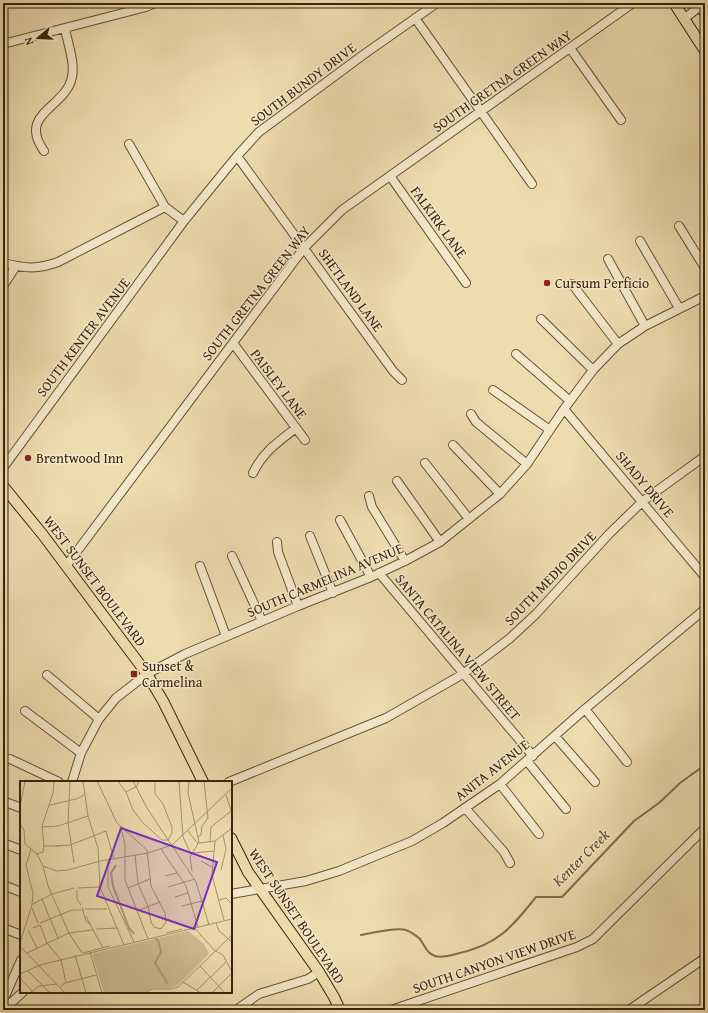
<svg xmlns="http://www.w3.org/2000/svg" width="708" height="1013" viewBox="0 0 708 1013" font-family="'Gentium Book Plus',serif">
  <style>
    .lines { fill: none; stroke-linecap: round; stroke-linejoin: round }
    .stream { stroke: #7f6c4b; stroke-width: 2 }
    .minor-casing { stroke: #655133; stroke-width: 10 }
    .major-casing { stroke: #38230a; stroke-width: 12 }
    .minor { stroke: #f3e8ca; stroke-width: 8 }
    .major { stroke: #eddcae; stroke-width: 10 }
    .poi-dot { fill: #8f2418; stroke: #f3e8ca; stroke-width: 1.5 }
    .labels { text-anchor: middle; stroke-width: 3; stroke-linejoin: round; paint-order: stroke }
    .street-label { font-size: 14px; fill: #38230a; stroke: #f3e8ca }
    .poi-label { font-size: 14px; fill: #38230a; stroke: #f3e8ca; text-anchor: start }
    .water-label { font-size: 15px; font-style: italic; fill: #5c482a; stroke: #f3e8ca }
    .inset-river { fill: none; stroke: #af9d76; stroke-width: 2 }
    .inset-road { fill: none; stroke: #a5926c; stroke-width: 1 }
    .view { fill: #7b2cbf; fill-opacity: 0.15; stroke: #7b2cbf; stroke-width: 2 }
    .inset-edge { fill: none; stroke: #38230a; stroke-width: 2 }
  </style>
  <rect width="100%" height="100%" fill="#eddcae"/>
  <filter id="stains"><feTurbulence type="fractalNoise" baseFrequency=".005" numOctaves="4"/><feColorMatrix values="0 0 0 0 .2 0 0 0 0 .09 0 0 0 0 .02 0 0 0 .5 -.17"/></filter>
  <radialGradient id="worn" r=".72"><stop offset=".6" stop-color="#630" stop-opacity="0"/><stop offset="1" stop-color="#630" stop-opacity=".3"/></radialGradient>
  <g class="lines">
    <path class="stream" d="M 361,935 C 371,933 397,927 406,930 C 410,931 416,936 419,938 C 425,945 426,953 435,956 C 442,958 449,956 456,954 C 498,945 511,928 536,897 L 562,897 L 634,821 L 659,803 L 680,783 L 705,765"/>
    <g class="minor-casing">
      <path id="minor" d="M 415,18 L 532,184
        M 684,19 L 704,3
        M 3,44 L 146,7 L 155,3
        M 570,48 L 621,120
        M 129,144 L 165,207 L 184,221
        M 44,151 C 17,113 66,108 72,77 C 75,62 68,44 65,29
        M 237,156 L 393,371 L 402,380
        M 390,176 L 466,283
        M 679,226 L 705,268
        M 640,241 L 679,308
        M 608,259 L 645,326
        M 3,263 C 24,268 37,270 58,262 L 165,207
        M 572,284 L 618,344
        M 3,286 L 16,266
        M 541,319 L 593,370
        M 233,343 L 305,440
        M 516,354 L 570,401
        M 493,390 L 550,430
        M 564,409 L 705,577
        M 471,414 L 476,422 L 527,464
        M 453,445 L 500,494
        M 425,463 L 469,519
        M 3,468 L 184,221 L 237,156 L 259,132 L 363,55 L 437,3
        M 253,473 C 263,452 278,442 296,428
        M 397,481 L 440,542
        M 369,496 L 372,507 L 405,561
        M 340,520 L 371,577
        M 310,536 L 333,593
        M 277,542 L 278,552 L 298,606
        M 232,556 L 262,621
        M 66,566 L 304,248 L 342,210 L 633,3
        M 200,566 L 226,636
        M 379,573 L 533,756
        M 47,675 L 99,719
        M 585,709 L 627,762
        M 25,711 L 81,753
        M 555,736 L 595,782
        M 10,759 L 59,782
        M 527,761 L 566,809
        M 72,782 L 81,753 L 99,719 L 116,698 L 147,674 L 185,654 L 298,606 L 371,577 L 405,561 L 440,542 L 500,494 L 527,464 L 564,409 L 593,370 L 618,344 L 645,326 L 705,296
        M 229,782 L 386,718 L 463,674 L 509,639 L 536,614 L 609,534 L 643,501 L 705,456
        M 500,784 L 539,834
        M 3,801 L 21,808
        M 466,809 L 504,852 L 510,863
        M 3,843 L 21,850
        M 3,885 L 21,892
        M 231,894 L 306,881 L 339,871 L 412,841 L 443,823 L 500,784 L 585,709 L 705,609
        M 3,928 L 21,935
        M 3,1001 L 21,960
        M 3,1010 L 23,992
        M 236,1010 L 259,994 L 308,979 L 319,972
        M 391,1010 L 577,947 L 593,939 L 705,828
        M 629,1010 L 705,958"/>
    </g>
    <g class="major-casing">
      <path id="major" d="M 674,3 L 705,51
        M 698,3 L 705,13
        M 3,486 L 43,535 L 147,674 L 163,701 L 203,782
        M 231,838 L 248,872 L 319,972 L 334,997 L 340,1010"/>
    </g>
    <use href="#minor" class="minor"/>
    <use href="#major" class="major"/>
  </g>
  <g class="poi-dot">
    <circle cx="547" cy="283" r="4"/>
    <circle cx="28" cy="458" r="4"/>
    <rect x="130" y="670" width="8" height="8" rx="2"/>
  </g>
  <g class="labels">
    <g class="street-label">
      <text transform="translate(502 81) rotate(-35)" y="5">SOUTH GRETNA GREEN WAY</text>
      <text transform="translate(303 84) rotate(-37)" y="5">SOUTH BUNDY DRIVE</text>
      <text transform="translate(439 222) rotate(54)" y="5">FALKIRK LANE</text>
      <text transform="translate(351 290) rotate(54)" y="5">SHETLAND LANE</text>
      <text transform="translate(256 293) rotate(-52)" y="5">SOUTH GRETNA GREEN WAY</text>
      <text transform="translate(83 337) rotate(-53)" y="5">SOUTH KENTER AVENUE</text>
      <text transform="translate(279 384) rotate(53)" y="5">PAISLEY LANE</text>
      <text transform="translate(645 484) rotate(50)" y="5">SHADY DRIVE</text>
      <text transform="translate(550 578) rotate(-46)" y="5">SOUTH MEDIO DRIVE</text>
      <text transform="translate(325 580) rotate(-23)" y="5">SOUTH CARMELINA AVENUE</text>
      <text transform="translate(95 581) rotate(53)" y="5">WEST SUNSET BOULEVARD</text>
      <text transform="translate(458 647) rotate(50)" y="5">SANTA CATALINA VIEW STREET</text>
      <text transform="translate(492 770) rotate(-38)" y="5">ANITA AVENUE</text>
      <text transform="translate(297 916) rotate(56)" y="5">WEST SUNSET BOULEVARD</text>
      <text transform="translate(494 961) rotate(-19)" y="5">SOUTH CANYON VIEW DRIVE</text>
    </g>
    <g class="poi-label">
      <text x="555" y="288">Cursum Perficio</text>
      <text x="36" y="463">Brentwood Inn</text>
      <text x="142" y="671">Sunset &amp;<tspan x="142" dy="16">Carmelina</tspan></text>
    </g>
    <g class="water-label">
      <text transform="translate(581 858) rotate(-45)" y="5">Kenter Creek</text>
    </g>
  </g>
  <g transform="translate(20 781)">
    <rect width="212" height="212" fill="#eddcae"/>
    <path d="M 168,150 L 184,163 L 189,173 L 158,204 L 150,207 L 132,207 L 124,212 L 84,212 L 72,173 Z" fill="#cebd92"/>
    <path class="inset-river" d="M 96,84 L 91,92 L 93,105 L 109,147 L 114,153M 135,158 L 138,159 L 141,171 L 135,182 L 148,203"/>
    <path class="inset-road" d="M 50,0 L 48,42 L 54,82M 63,0 L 68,35 L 78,67 L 80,106 L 104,164M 77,0 L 97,42 L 127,69 L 131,105 L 145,132 L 146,141 L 141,148M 98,0 L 106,11 L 113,29 L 123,42 L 142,59 L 148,59 L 152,52 L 152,46 L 143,23 L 135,13 L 135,2M 113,0 L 127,27 L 176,101 L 189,144M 159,0 L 163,56 L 171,73M 169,0 L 168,12 L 179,61 L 170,76 L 172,90M 106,11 L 117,5 L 119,0M 206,14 L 212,32M 30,24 L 56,18 L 64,14M 0,26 L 5,0M 0,43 L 4,49 L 5,63 L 17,73 L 23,85 L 37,90 L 48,89 L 80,80 L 128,72 L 152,64 L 212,7M 22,46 L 38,45 L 68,35M 101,48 L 105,63 L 105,99 L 128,158M 168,50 L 178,63M 178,56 L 181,54 L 182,45 L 188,37 L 184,0M 190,60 L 191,46 L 211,30M 195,60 L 192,94 L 204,139M 179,62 L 195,60 L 212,47M 24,65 L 41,65M 35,65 L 50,64 L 86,50 L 94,78M 141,68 L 166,105 L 178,146M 173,72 L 194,70M 17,73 L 23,71 L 24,65 L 22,45 L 33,12 L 34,0M 115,74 L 118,103 L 128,125 L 131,141 L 134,146 L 141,148M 88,80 L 88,106 L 114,161M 181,80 L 192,86M 23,85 L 28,105 L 49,152 L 62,172M 201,89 L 206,68 L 203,54M 145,95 L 157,92M 148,106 L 175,98M 58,107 L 80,106M 108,107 L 130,98M 57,109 L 57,118 L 61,124M 155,116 L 168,112M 22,118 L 38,157M 199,119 L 206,117 L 211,122M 13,123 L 32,113 L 54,107M 162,125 L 182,120M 12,127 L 18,142M 65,128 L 87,128M 64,130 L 62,127 L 66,140 L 70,143M 117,130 L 140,121M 66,135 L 72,147M 20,142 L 52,129 L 61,129M 196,142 L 199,150 L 212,161M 173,145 L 194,169 L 203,174 L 212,191M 13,147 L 20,144 L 27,162 L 41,179 L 46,202M 76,148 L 97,147M 8,149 L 17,167M 74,150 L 72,147 L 83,167M 146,152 L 162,148M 0,162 L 12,124 L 13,112 L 6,84 L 11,68M 0,165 L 45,212M 70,171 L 82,212M 7,172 L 49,152 L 72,149M 63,172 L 90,165M 55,174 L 66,212M 180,185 L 205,212M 8,190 L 30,212M 0,193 L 20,184 L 212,138M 0,197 L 14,212M 163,201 L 181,212M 40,206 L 45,202 L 76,194M 177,209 L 206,181M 10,212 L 19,205 L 37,203M 125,212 L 132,208 L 151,208 L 158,206 L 212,154M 192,212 L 212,192"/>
    <path class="view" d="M 101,47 L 197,81 L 174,148 L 77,115 Z"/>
    <rect width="212" height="212" class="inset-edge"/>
  </g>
  <rect width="708" height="1013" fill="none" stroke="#eddcae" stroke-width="16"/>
  <rect x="4" y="4" width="700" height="1005" fill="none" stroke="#38230a" stroke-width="2"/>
  <rect x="8" y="8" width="692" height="997" fill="none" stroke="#38230a"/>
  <g transform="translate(38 38) rotate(251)" stroke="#f3e8ca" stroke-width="3" paint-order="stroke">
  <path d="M0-3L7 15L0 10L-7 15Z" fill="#38230a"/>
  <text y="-6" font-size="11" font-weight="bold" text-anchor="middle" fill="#38230a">N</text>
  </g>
  <rect width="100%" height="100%" filter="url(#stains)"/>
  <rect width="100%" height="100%" fill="url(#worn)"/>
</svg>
